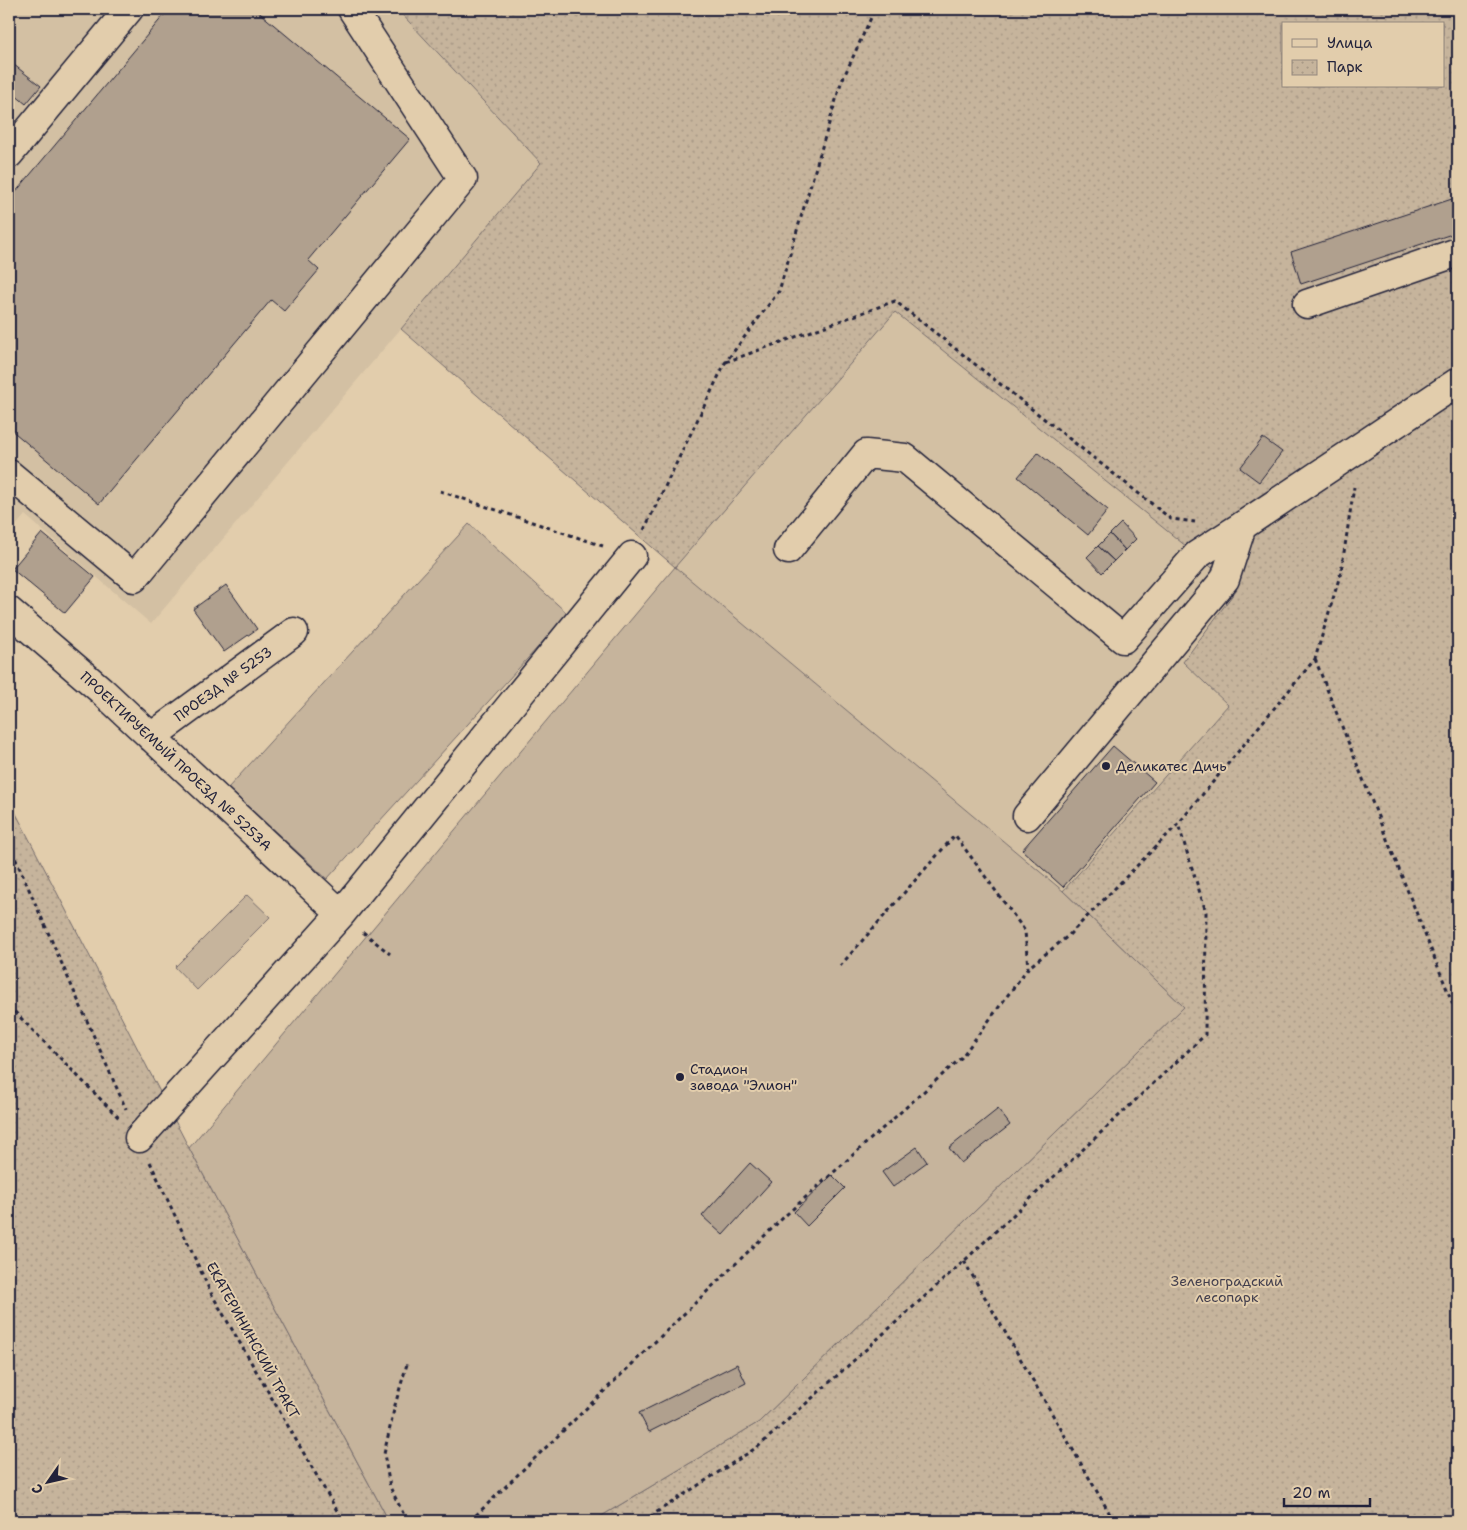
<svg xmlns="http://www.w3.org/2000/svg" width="1467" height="1530" viewBox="0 0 1467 1530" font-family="'Shantell Sans',sans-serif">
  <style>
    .built { fill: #d3c0a3 }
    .park { fill: url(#park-dots); stroke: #746b6c; fill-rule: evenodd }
    .pitch { fill: #c6b49c; stroke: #746b6c }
    .building { fill: #b0a08e; stroke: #22223b }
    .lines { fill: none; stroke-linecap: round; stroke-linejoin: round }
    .minor-casing { stroke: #22223b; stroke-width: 31 }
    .path { stroke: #22223b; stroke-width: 3; stroke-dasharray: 4 4; stroke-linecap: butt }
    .minor { stroke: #e2cdac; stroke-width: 28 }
    .poi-dot { fill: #22223b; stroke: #e2cdac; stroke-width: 2 }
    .labels { text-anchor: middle; stroke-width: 4; stroke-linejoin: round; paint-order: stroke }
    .street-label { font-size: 14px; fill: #22223b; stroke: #e2cdac }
    .poi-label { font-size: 14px; fill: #22223b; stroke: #e2cdac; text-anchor: start }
    .park-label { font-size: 14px; fill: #433f4e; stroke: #e2cdac }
  </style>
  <defs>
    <pattern id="park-dots" width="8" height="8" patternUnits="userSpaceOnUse" patternTransform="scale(1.25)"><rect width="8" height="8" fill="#c6b49c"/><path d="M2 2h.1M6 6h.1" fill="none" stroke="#aa9a87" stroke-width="1.8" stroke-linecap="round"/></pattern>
  </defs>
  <rect width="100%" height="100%" fill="#e2cdac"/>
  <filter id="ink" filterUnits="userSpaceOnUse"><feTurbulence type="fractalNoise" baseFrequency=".02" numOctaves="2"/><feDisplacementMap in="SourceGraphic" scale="10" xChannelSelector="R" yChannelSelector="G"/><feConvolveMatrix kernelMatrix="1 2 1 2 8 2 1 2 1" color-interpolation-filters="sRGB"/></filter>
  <g filter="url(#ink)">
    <path class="built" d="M 9,9 L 397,9 L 541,163 L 151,624 L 25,515 L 9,534 Z
      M 895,312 L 1197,555 L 1237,589 L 1183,662 L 1228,705 L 1063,891 L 675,567 Z"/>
    <path class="park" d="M 397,9 L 1458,9 L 1458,1521 L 593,1521 L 759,1422 L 1184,1007 L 1063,891 L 1228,705 L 1183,662 L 1237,589 L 1197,555 L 895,312 L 675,567 L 401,329 L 541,163 ZM 1283,24 L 1443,24 L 1443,86 L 1283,86 Z
      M 9,800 L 189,1148 L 389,1521 L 9,1521 Z"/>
    <path class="pitch" d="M 469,524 L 568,614 L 327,879 L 228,788 Z
      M 675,567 L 1063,891 L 1184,1007 L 759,1422 L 593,1521 L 389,1521 L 189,1148 Z
      M 247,895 L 270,917 L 197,990 L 175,967 Z"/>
    <path class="building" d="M 169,9 L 255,9 L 410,139 L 308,260 L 319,270 L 284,311 L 271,300 L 99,504 L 9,428 L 9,200 Z
      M 9,61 L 41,86 L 26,104 L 9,90 Z
      M 1458,197 L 1458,232 L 1301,284 L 1291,252 Z
      M 1263,438 L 1282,452 L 1259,482 L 1240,468 Z
      M 1038,453 L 1108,510 L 1088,535 L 1018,477 Z
      M 1121,523 L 1136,539 L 1125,550 L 1110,534 Z
      M 42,533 L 95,577 L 65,613 L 12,569 Z
      M 1110,534 L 1125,550 L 1114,561 L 1098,546 Z
      M 1098,546 L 1114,561 L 1102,573 L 1087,557 Z
      M 226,585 L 257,629 L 224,652 L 193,609 Z
      M 1113,746 L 1155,782 L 1063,887 L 1022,850 Z
      M 998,1109 L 1010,1125 L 961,1163 L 949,1148 Z
      M 917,1147 L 927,1162 L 893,1187 L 882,1172 Z
      M 750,1163 L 771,1182 L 723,1235 L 702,1216 Z
      M 832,1175 L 845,1188 L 807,1226 L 794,1212 Z
      M 737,1364 L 746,1383 L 649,1432 L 639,1413 Z"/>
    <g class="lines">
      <g class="minor-casing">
        <path id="minor" d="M 9,154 L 129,9
          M 1307,304 L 1458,252
          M 9,474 L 134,578 L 463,179 L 352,9
          M 788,550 L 866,454 L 905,458 L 1123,639 L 1197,555 L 1242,526
          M 9,611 L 101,690 L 341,914
          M 151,737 L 294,632
          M 1027,816 L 1225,579 L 1242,526 L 1458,382
          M 139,1138 L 341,914 L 632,556"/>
      </g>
      <path class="path" d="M 726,362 L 895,301 L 1171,519 L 1195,522
        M 440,491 L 603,546
        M 644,530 L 725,363 L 779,291 L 841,83 L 875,9
        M 1315,659 L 1458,1017
        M 9,844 L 126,1109
        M 363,932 L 390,954
        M 840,966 L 955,835 L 1025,931 L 1028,968
        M 9,1006 L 119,1118
        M 150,1162 L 211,1293 L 343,1521
        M 964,1261 L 1114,1521
        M 407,1521 L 390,1487 L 384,1454 L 395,1405 L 407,1364
        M 470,1521 L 786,1215 L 961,1058 L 1028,968 L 1068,936 L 1178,824 L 1315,659 L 1341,572 L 1354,487
        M 643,1521 L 759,1446 L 964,1261 L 1205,1035 L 1206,912 L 1178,824"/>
      <use href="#minor" class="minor"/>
    </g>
  </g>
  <g class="poi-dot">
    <circle cx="1106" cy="766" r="5"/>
    <circle cx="680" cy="1077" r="5"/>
  </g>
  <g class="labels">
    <g class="street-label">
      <text transform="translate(223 684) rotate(-36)" y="5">ПРОЕЗД № 5253</text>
      <text transform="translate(176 761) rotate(43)" y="5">ПРОЕКТИРУЕМЫЙ ПРОЕЗД № 5253А</text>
      <text transform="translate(253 1340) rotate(61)" y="5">ЕКАТЕРИНИНСКИЙ ТРАКТ</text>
    </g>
    <g class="poi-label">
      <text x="1116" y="771">Деликатес Дичь</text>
      <text x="690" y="1074">Стадион<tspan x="690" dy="16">завода "Элион"</tspan></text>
    </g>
    <g class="park-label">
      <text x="1227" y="1286">Зеленоградский<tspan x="1227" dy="16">лесопарк</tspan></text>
    </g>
  </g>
  <rect width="1467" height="1530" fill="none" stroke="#e2cdac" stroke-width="30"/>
  <rect x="15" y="15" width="1437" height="1500" fill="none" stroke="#22223b" stroke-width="2" filter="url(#ink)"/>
  <rect x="1282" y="22" width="162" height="65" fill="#e2cdac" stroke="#95897f"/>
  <rect x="1292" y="39" width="25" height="8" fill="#e2cdac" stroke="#95897f"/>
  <text x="1327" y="48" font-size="15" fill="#22223b">Улица</text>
  <rect x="1292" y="60" width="25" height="15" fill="url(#park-dots)" stroke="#95897f"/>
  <text x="1327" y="72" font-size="15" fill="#22223b">Парк</text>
  <g transform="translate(48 1482) rotate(236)" stroke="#e2cdac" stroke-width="4" paint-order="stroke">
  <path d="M0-4L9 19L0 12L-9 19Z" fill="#22223b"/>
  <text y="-8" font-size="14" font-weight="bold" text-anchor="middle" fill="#22223b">С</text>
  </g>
  <path d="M1284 1498v8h86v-8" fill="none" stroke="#22223b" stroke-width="2.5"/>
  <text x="1292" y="1498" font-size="15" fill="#22223b" stroke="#e2cdac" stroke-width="4" paint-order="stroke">20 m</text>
</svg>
